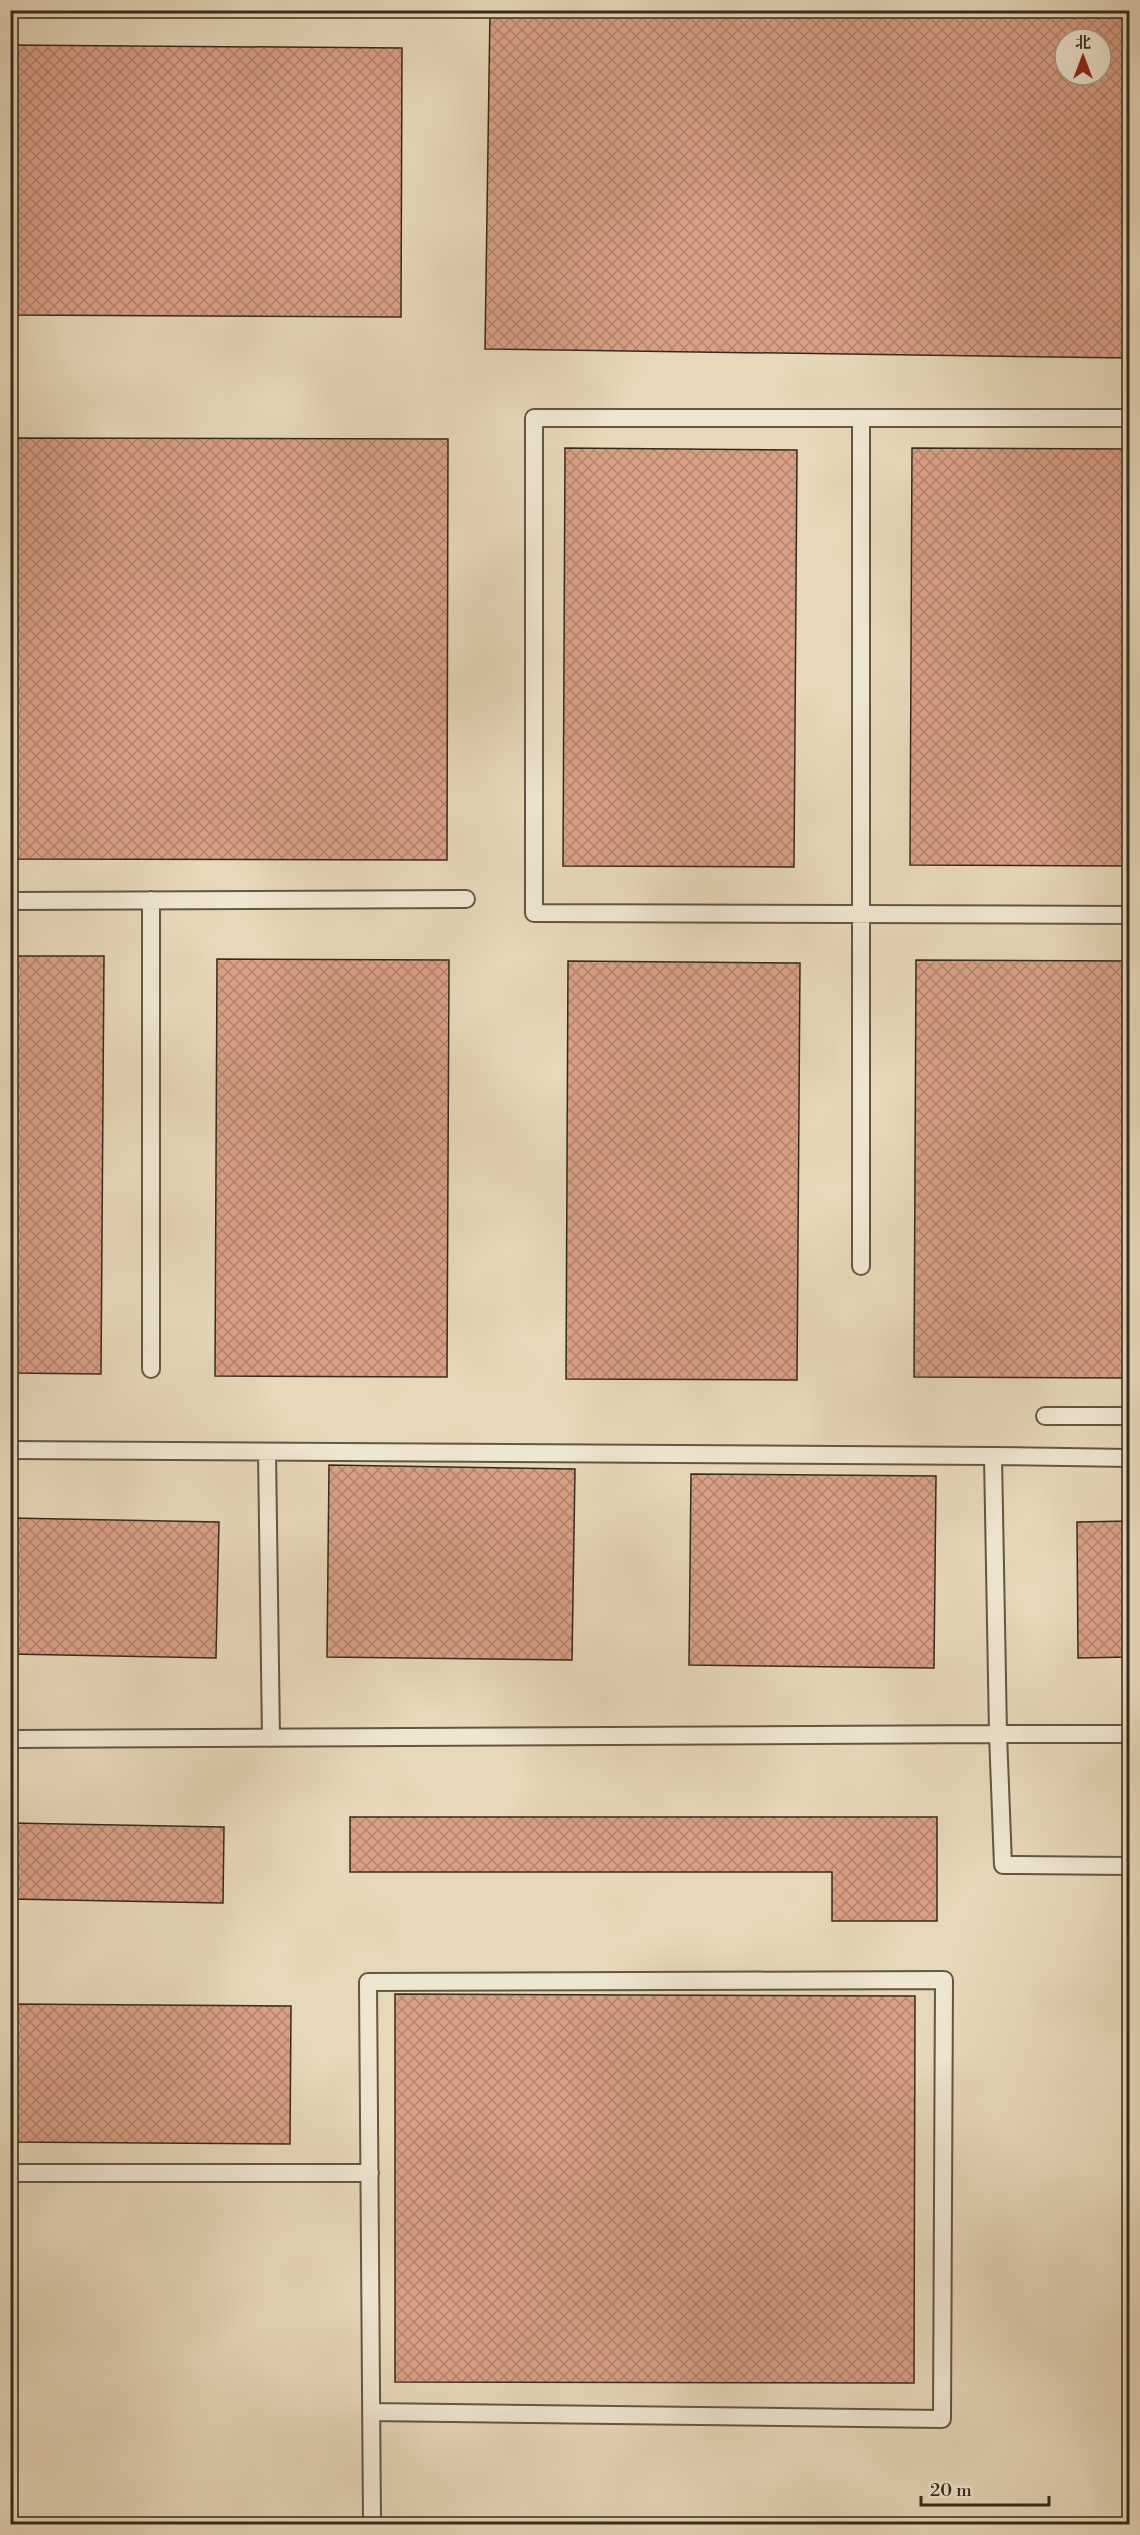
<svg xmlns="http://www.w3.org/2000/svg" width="1140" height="2535" viewBox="0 0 1140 2535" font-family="'Libre Bodoni','Noto Serif SC',serif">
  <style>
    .building { fill: url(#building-cross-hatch); stroke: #372a1a; stroke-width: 1.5; fill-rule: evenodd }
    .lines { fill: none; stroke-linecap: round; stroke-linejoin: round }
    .service-casing { stroke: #635642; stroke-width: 20 }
    .service { stroke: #efe6d2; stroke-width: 16 }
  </style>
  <defs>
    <pattern id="building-cross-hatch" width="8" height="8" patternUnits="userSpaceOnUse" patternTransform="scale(1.5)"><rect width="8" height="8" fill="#daa086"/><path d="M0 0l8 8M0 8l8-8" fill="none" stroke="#b2836d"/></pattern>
  </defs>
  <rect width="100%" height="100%" fill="#e7d8b9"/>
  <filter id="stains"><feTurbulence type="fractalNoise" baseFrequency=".00333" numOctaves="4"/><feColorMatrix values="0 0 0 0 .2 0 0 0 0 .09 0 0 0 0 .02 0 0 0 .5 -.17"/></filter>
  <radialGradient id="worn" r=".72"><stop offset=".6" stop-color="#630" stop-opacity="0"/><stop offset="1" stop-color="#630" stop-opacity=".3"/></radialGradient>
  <path class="building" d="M 490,10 L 1130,10 L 1130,358 L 485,349 ZM 1065,39 L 1101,39 L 1101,75 L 1065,75 Z
    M 10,45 L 402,48 L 401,317 L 10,315 Z
    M 10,438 L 448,439 L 447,860 L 10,859 Z
    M 565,448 L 797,450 L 794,867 L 563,866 Z
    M 912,448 L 1130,449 L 1130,866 L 910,865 Z
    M 10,956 L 104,956 L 101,1374 L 10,1373 Z
    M 217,959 L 449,960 L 447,1377 L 215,1376 Z
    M 916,960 L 1130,961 L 1130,1378 L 914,1377 Z
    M 568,961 L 800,963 L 797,1380 L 566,1379 Z
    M 329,1465 L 575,1469 L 572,1660 L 327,1657 Z
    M 691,1474 L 936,1476 L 934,1668 L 689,1665 Z
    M 10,1518 L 219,1522 L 216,1658 L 10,1654 Z
    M 1130,1521 L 1130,1657 L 1078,1658 L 1077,1522 Z
    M 350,1817 L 937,1817 L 937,1921 L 832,1921 L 832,1872 L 350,1872 Z
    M 10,1823 L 224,1827 L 223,1903 L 10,1899 Z
    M 395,1994 L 915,1996 L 914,2383 L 395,2382 Z
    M 10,2004 L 291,2006 L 290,2144 L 10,2142 Z"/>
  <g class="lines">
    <g class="service-casing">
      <path id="service" d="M 861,418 L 861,1266
        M 1130,418 L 534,418 L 534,913 L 1130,915
        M 151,900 L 151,1369
        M 10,901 L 466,899
        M 1045,1416 L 1130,1416
        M 10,1450 L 993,1456 L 998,1734 L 1130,1734
        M 267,1452 L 271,1738
        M 993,1456 L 1130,1458
        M 10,1739 L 998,1734 L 1003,1865 L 1130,1866
        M 10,2173 L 370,2173
        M 371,2412 L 942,2419 L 944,1980 L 368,1982 C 370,2163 371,2344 372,2524"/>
    </g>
    <use href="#service" class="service"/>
  </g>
  <rect width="1140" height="2535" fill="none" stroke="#e7d8b9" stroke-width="36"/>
  <rect x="12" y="12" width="1116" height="2511" fill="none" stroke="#372a1a" stroke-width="3"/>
  <rect x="18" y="18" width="1104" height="2499" fill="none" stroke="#372a1a" stroke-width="1.5"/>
  <g transform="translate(1083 57)"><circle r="28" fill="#efe6d2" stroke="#a59b88" stroke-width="1.5"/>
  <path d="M0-4.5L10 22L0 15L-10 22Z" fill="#8f2418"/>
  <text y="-9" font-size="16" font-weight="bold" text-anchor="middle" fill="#372a1a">北</text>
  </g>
  <path d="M921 2496v9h128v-9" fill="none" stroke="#372a1a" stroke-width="3"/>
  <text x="930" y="2496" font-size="18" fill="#372a1a" stroke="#efe6d2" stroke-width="4.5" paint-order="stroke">20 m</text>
  <rect width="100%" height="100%" filter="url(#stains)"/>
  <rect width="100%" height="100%" fill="url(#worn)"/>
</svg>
